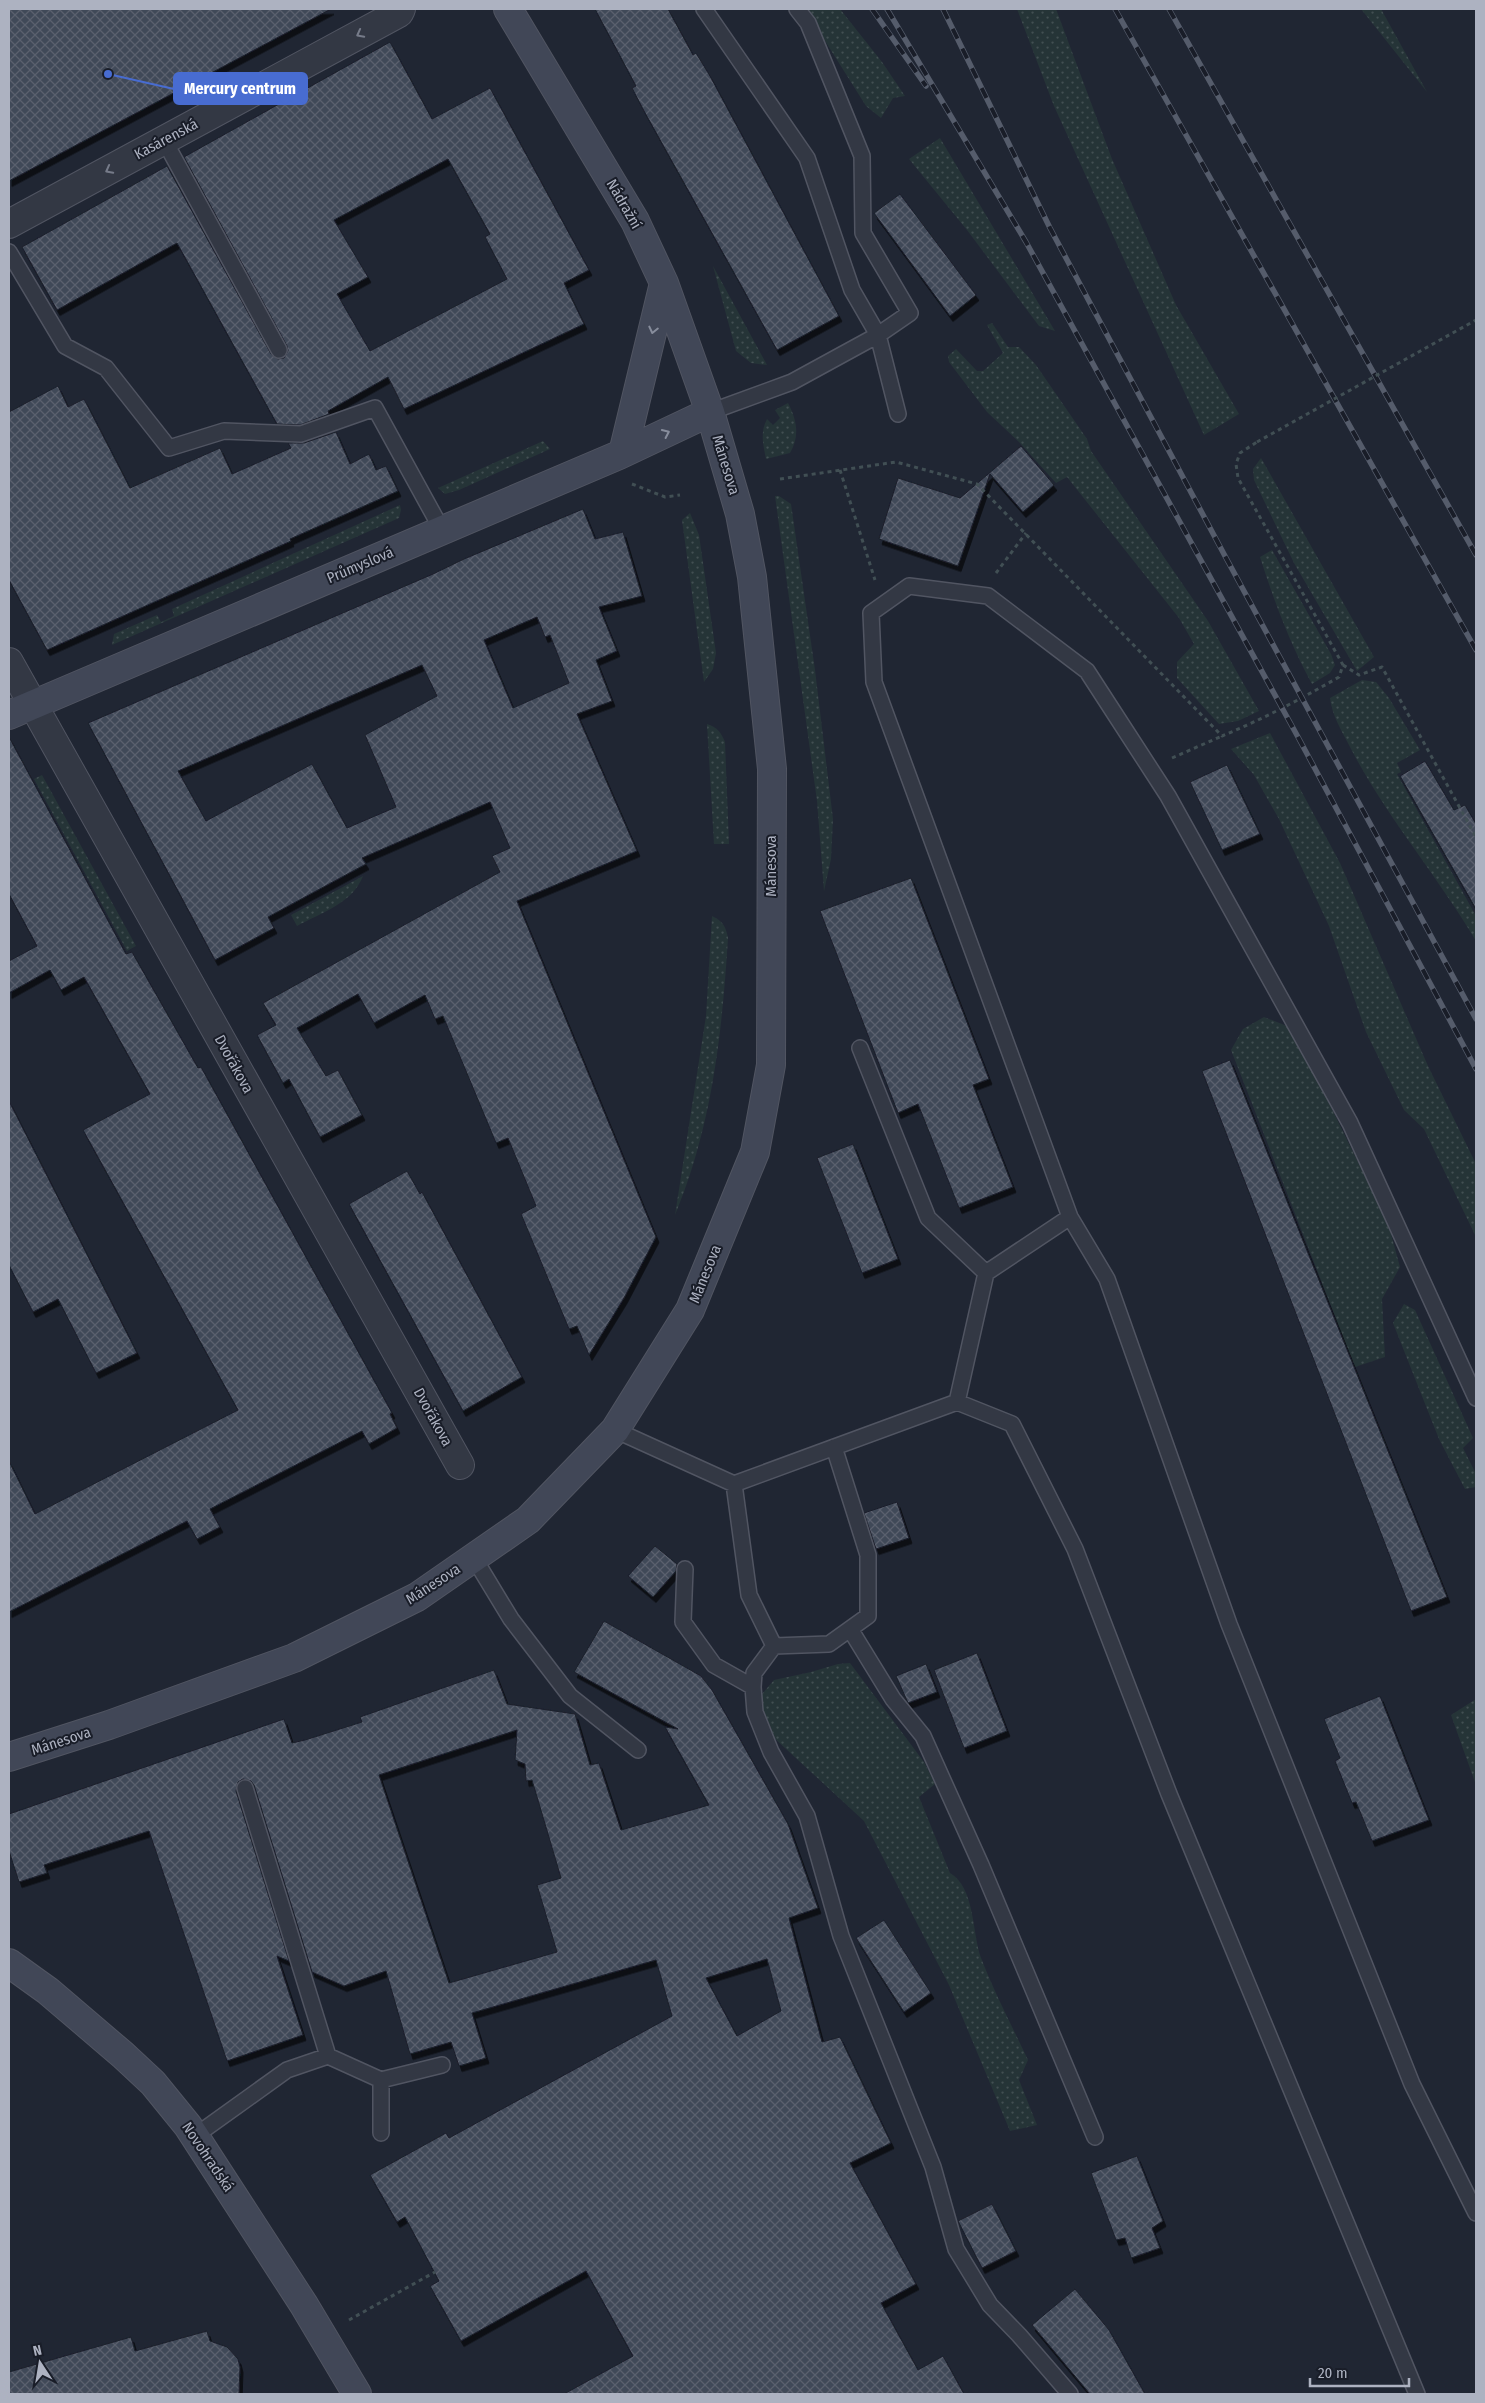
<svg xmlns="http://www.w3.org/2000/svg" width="1485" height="2403" viewBox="0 0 1485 2403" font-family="'Fira Sans Condensed',sans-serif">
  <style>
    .grass { fill: url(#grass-dots) }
    .building { fill: url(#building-cross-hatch); stroke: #1b1f2b; fill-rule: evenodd; filter: url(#shadow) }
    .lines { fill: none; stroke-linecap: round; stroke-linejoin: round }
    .lane-casing { stroke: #515562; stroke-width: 18 }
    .street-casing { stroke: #515562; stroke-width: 30 }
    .secondary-casing { stroke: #515562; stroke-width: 30 }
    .path { stroke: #414f54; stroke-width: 3; stroke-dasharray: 4 4; stroke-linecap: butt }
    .lane { stroke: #333844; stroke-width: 15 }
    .street { stroke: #333844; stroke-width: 28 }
    .secondary { stroke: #414757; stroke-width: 28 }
    .rail-casing { stroke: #555c6b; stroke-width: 5.5 }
    .rail { stroke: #191d28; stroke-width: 4; stroke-dasharray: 11; stroke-linecap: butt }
    .path-bridge { stroke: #414f54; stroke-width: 3; stroke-dasharray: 4 4; stroke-linecap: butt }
    .oneway { stroke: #767b89 }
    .oneway2 { stroke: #878d9c }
    .labels { text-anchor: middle; stroke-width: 4; stroke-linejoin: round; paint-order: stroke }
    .street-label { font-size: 15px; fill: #adb2c1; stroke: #191d28 }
    .leader { fill: none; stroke: #486cd1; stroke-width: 2 }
    .callout-dot { fill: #486cd1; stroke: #191d28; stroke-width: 2 }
    .callout { fill: #486cd1; stroke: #486cd1; stroke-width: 2 }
    .callout-label { font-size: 16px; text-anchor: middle; font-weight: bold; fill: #fff }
  </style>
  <defs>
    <pattern id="grass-dots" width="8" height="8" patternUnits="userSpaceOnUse" patternTransform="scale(1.25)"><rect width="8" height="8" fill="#253437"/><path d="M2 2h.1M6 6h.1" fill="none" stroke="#424f52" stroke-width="1.8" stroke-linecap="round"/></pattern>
    <pattern id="building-cross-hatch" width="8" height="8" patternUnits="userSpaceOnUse" patternTransform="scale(1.25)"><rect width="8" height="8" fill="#414858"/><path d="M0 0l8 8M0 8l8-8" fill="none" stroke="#5a606e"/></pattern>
    <filter id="shadow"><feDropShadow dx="3" dy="5.5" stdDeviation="0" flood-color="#0009"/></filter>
  </defs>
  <rect width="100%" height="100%" fill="#202633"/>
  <path class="grass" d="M 805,9 L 840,9 L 882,62 L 905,96 L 893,98 L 881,118 L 866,106 Z
    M 1017,9 L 1056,9 L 1112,159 L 1176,305 L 1239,414 L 1204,435 L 1054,106 Z
    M 1361,9 L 1381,9 L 1427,92 Z
    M 940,138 L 1055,331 L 1039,326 L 967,230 L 909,159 Z
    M 713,266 L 767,365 L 751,363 L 736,351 Z
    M 992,323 L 1008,347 L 1019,347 L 1036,365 L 1087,439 L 1091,451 L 1208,621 L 1259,711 L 1238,721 L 1219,724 L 1177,678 L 1177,662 L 1194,644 L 1179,618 L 1067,477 L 1056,483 L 1019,442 L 987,412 L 949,362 L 948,356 L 956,349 L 977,371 L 983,371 L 1003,353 L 987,325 Z
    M 788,403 C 797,420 800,436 790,453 L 766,459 C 763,444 760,432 767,419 L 773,425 L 780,418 L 775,410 Z
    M 543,441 L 550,449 L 459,490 L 445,494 L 438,488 Z
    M 1261,458 L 1374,657 L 1357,671 L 1294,563 L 1254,480 L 1253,469 Z
    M 775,496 L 779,496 L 791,504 L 815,670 L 833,819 L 831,859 L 824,891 L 817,801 Z
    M 400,505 L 401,510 L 399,518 L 112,645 L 114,634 L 157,615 L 161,622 L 174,616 L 172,609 Z
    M 690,513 L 699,535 L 716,653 L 713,669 L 704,682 L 682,520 Z
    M 1272,550 L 1331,654 L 1335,665 L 1330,673 L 1312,684 C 1290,644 1274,601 1260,557 Z
    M 1362,680 L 1376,682 L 1389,698 L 1420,750 L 1397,763 L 1401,772 L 1397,774 L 1476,916 L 1476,941 C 1437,875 1385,815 1350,747 C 1342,731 1332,716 1330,698 Z
    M 707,724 C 717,727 721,732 725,742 L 729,844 L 714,844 Z
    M 1270,733 L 1340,863 L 1428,1066 L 1476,1164 L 1476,1237 L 1424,1129 L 1404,1110 L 1366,1032 L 1329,926 L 1279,819 L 1254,775 L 1231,749 Z
    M 42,775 L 136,946 L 127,951 L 34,779 Z
    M 363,876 C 353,903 321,913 297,926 L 291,915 Z
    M 712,916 C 723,921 726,927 728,938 C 722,1034 712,1126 675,1215 L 706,1016 Z
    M 1264,1017 L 1292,1028 L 1388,1223 L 1400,1267 L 1382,1299 L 1385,1357 L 1355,1367 L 1231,1050 L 1243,1029 Z
    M 1404,1304 L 1415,1310 L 1473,1438 L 1463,1448 L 1476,1474 L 1476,1487 L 1465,1489 L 1439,1439 L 1393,1323 Z
    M 850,1663 L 924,1762 L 935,1784 L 919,1797 L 950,1873 C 975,1887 972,1933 981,1958 C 994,1992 1012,2026 1028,2060 L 1019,2080 L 1037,2125 L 1010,2131 L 949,1985 L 864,1821 L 772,1736 L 762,1716 L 762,1694 L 774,1680 L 811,1672 L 838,1664 Z
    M 1476,1699 L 1476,1785 L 1451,1715 Z"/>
  <path class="building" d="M 9,9 L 331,9 L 9,181 Z
    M 595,9 L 668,9 L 693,55 L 696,53 L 710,76 L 839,316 L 777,350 L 644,111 L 632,88 L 636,86 Z
    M 390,42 L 432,119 L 490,88 L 589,270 L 564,283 L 584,324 L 404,409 L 388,377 L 328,411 L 329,414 L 300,425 L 277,424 L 177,243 L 57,310 L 22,247 L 167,166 L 271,354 L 278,359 L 284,358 L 288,351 L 287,346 L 184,157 ZM 448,159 L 490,234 L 485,237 L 507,279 L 370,351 L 337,294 L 368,277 L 334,220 Z
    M 900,194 L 976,295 L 950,316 L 874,213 Z
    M 58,386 L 68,407 L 84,399 L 130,488 L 220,448 L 232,474 L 291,448 L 288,443 L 304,443 L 336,432 L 350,464 L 369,454 L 376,470 L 386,466 L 398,491 L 290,539 L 291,541 L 47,650 L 9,580 L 9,412 Z
    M 1021,446 L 1054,485 L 1023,512 L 990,474 L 958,566 L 879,539 L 898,478 L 960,498 Z
    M 583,509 L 595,539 L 623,532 L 642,596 L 599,607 L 617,651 L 596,660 L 612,701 L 577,714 L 637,851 L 517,901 L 656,1237 L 624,1298 L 589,1355 L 577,1326 L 569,1329 L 521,1214 L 536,1206 L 508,1138 L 496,1143 L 443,1016 L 435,1019 L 425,995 L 374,1023 L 358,994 L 297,1028 L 326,1076 L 338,1070 L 362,1115 L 320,1137 L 289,1079 L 283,1083 L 257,1035 L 276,1025 L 263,1003 L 500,872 L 492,856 L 510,848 L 490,802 L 362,858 L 366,864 L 268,917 L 274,928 L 215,960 L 88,723 L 433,574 L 464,559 ZM 537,617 L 545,637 L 550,635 L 569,683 L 513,708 L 484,640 ZM 422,665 L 437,696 L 365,735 L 396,807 L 347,828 L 312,764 L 206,821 L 178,771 Z
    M 9,737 L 126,954 L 132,952 L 198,1068 L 201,1067 L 392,1413 L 390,1414 L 397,1428 L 369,1444 L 362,1431 L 210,1509 L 220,1527 L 197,1539 L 187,1521 L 9,1612 L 9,1461 L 35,1514 L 238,1410 L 83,1130 L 150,1094 L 84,977 L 61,990 L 50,970 L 9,993 L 9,961 L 37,946 L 9,894 Z
    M 1425,761 L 1454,810 L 1465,805 L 1476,824 L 1476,909 L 1400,776 Z
    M 1227,765 L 1260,834 L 1222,850 L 1190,782 Z
    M 911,878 L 989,1079 L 973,1085 L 1013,1187 L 959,1208 L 918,1104 L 898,1113 L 820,911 Z
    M 1230,1060 L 1447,1597 L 1411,1611 L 1202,1071 Z
    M 9,1101 L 137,1353 L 96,1373 L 58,1299 L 33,1312 L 9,1265 Z
    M 853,1144 L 898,1259 L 862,1273 L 817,1158 Z
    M 407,1171 L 420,1194 L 422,1192 L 522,1377 L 463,1411 L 349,1204 Z
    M 897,1502 L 909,1538 L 876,1549 L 864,1513 Z
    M 655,1546 L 677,1564 L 676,1571 L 653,1597 L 628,1576 Z
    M 604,1621 L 701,1676 L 712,1690 L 788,1824 L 818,1908 L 789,1918 L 822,2042 L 840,2037 L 891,2143 L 850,2163 L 916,2284 L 881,2303 L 918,2370 L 943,2356 L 964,2394 L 564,2394 L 633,2356 L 586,2271 L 461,2341 L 430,2286 L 439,2281 L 405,2217 L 397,2222 L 370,2175 L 446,2133 L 449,2138 L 672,2016 L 656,1960 L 472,2013 L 486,2058 L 459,2066 L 451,2042 L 410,2054 L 386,1971 L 344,1986 L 312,1972 L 254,1785 L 251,1781 L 243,1779 L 238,1782 L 236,1791 L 289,1961 L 277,1956 L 303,2035 L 227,2061 L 149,1831 L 44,1865 L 47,1873 L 19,1882 L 9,1851 L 9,1814 L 284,1719 L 292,1743 L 305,1740 L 362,1722 L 360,1717 L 494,1670 L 507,1704 L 575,1714 L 590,1765 L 599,1763 L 621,1830 L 709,1805 L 665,1727 L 678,1729 L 574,1672 ZM 517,1730 L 515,1760 L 525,1764 L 526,1781 L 532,1780 L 561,1878 L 537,1885 L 557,1952 L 449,1983 L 379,1775 ZM 767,1959 L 781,2011 L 737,2036 L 706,1978 Z
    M 977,1653 L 1007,1731 L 964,1748 L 934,1670 Z
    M 926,1664 L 937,1692 L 908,1703 L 896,1676 Z
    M 1380,1696 L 1429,1820 L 1372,1841 L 1356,1802 L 1352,1803 L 1335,1761 L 1340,1758 L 1324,1719 Z
    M 884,1920 L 931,1993 L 904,2012 L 856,1938 Z
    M 1137,2156 L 1163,2221 L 1152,2228 L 1160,2248 L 1131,2258 L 1125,2238 L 1116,2240 L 1091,2173 Z
    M 992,2204 L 1016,2251 L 982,2268 L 958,2221 Z
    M 1075,2289 L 1109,2330 L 1145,2394 L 1090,2394 L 1032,2325 Z
    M 207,2331 L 210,2341 L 227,2347 L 238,2359 L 240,2367 L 239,2394 L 9,2394 L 9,2372 L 131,2337 L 135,2351 Z"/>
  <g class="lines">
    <g class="lane-casing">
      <path id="lane" d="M 704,9 L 807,158 L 852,290 L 878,335 L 898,414
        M 164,140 L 279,350
        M 9,252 L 65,346 L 106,368 L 169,448 L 224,431 L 301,434 L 375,408 L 442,530
        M 710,412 L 792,382 L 878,335 L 910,313 L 863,233 L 862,156 L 808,23 L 797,9
        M 860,1048 L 928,1218 L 986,1273
        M 1070,1217 L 1107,1279 L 1229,1624 L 1412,2084 L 1476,2213
        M 957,1402 L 1012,1424 L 1075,1549 L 1169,1794 L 1417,2394
        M 615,1430 L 734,1484 L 957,1402 L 986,1273 L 1070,1217 L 874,682 L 871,613 L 909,586 L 988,596 L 1087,671 L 1168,796 L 1350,1123 L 1476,1398
        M 734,1484 L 749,1595 L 774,1646 L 829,1644 L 868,1616 L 868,1555 L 834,1447
        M 474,1558 L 511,1619 L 570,1696 L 638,1750
        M 685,1569 L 683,1622 L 714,1665 L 753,1687
        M 850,1629 L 893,1699 L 923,1736 L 981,1865 L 1095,2137
        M 774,1646 L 754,1673 L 753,1687 L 755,1712 L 771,1752 L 807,1816 L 841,1936 L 933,2167 L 956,2249 L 990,2305 L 1019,2335 L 1070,2394
        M 245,1788 L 328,2056
        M 381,2080 L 381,2133
        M 195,2136 L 287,2070 L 328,2056 L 381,2080 L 442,2065"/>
    </g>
    <g class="street-casing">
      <path id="street" d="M 9,224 L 399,13 L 401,9
        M 9,662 L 460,1465"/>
    </g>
    <g class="secondary-casing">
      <path id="secondary" d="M 623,453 L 664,283
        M 9,715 L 619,455 L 710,412
        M 9,1757 L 109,1725 L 294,1658 L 417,1597 L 528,1520 L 615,1430 L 690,1310 L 755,1152 L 771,1065 L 772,769 L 752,577 L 740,514 L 710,412 L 664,283 L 635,221 L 508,9
        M 9,1963 L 48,1991 L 123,2055 L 153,2083 L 188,2126 L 304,2305 L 357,2394"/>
    </g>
    <path class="path" d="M 840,470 L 875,580
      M 780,479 L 896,462 L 977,484 L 1222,736 C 1263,719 1301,699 1339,677 L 1343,665 L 1238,478 L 1236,464 L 1240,453 L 1257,442
      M 632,484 L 665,497 L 680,495
      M 996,573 L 1026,533
      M 1343,665 L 1359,675 L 1382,667 L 1476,837
      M 1172,758 L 1222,736
      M 349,2320 L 435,2272"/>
    <use href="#lane" class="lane"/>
    <use href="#street" class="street"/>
    <use href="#secondary" class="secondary"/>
    <g class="rail-casing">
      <path id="rail" d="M 872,9 L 926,86
        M 887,9 L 1026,242 L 1298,737 L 1476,1069
        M 943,9 L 1050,228 L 1225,556 L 1476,1019
        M 1115,9 L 1476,650
        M 1169,9 L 1476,555"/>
    </g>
    <use href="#rail" class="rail"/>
    <path class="path-bridge" d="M 1257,442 L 1476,320"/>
  </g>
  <defs><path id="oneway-chevron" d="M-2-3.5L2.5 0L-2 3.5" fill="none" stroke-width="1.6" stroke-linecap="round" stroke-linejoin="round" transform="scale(1.25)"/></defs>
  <g class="oneway">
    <use href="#oneway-chevron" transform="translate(360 34) rotate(152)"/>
    <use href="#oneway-chevron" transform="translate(109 170) rotate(152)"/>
  </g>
  <g class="oneway2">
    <use href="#oneway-chevron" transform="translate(653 330) rotate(103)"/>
    <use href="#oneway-chevron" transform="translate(666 433) rotate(-25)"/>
  </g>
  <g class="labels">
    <g class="street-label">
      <text transform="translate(166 139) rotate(-28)" y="5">Kasárenská</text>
      <text transform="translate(624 204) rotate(60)" y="5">Nádražní</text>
      <text transform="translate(726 465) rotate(73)" y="5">Mánesova</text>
      <text transform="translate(360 565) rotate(-23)" y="5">Průmyslová</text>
      <text transform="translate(771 866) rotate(-90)" y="5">Mánesova</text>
      <text transform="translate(234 1064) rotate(61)" y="5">Dvořákova</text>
      <text transform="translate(705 1274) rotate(-68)" y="5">Mánesova</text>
      <text transform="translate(433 1417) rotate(61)" y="5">Dvořákova</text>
      <text transform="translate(433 1584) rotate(-33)" y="5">Mánesova</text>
      <text transform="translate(61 1741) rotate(-18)" y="5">Mánesova</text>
      <text transform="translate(208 2157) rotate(56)" y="5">Novohradská</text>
    </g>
  </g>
  <path class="leader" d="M108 74L174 89"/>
  <circle class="callout-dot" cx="108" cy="74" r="5"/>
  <rect class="callout" x="174" y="73" width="133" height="31" rx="5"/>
  <g class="callout-label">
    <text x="240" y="94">Mercury centrum</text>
  </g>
  <rect width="1485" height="2403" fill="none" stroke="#adb2c1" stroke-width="20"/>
  <g transform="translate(40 2363) rotate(348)" stroke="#191d28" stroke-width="4" paint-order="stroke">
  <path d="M0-4L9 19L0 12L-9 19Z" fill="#adb2c1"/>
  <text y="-8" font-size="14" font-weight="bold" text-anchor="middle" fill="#adb2c1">N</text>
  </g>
  <path d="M1310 2378v8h99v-8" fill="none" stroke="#adb2c1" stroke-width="2.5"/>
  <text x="1318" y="2378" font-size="15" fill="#adb2c1" stroke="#191d28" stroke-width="4" paint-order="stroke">20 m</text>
</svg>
